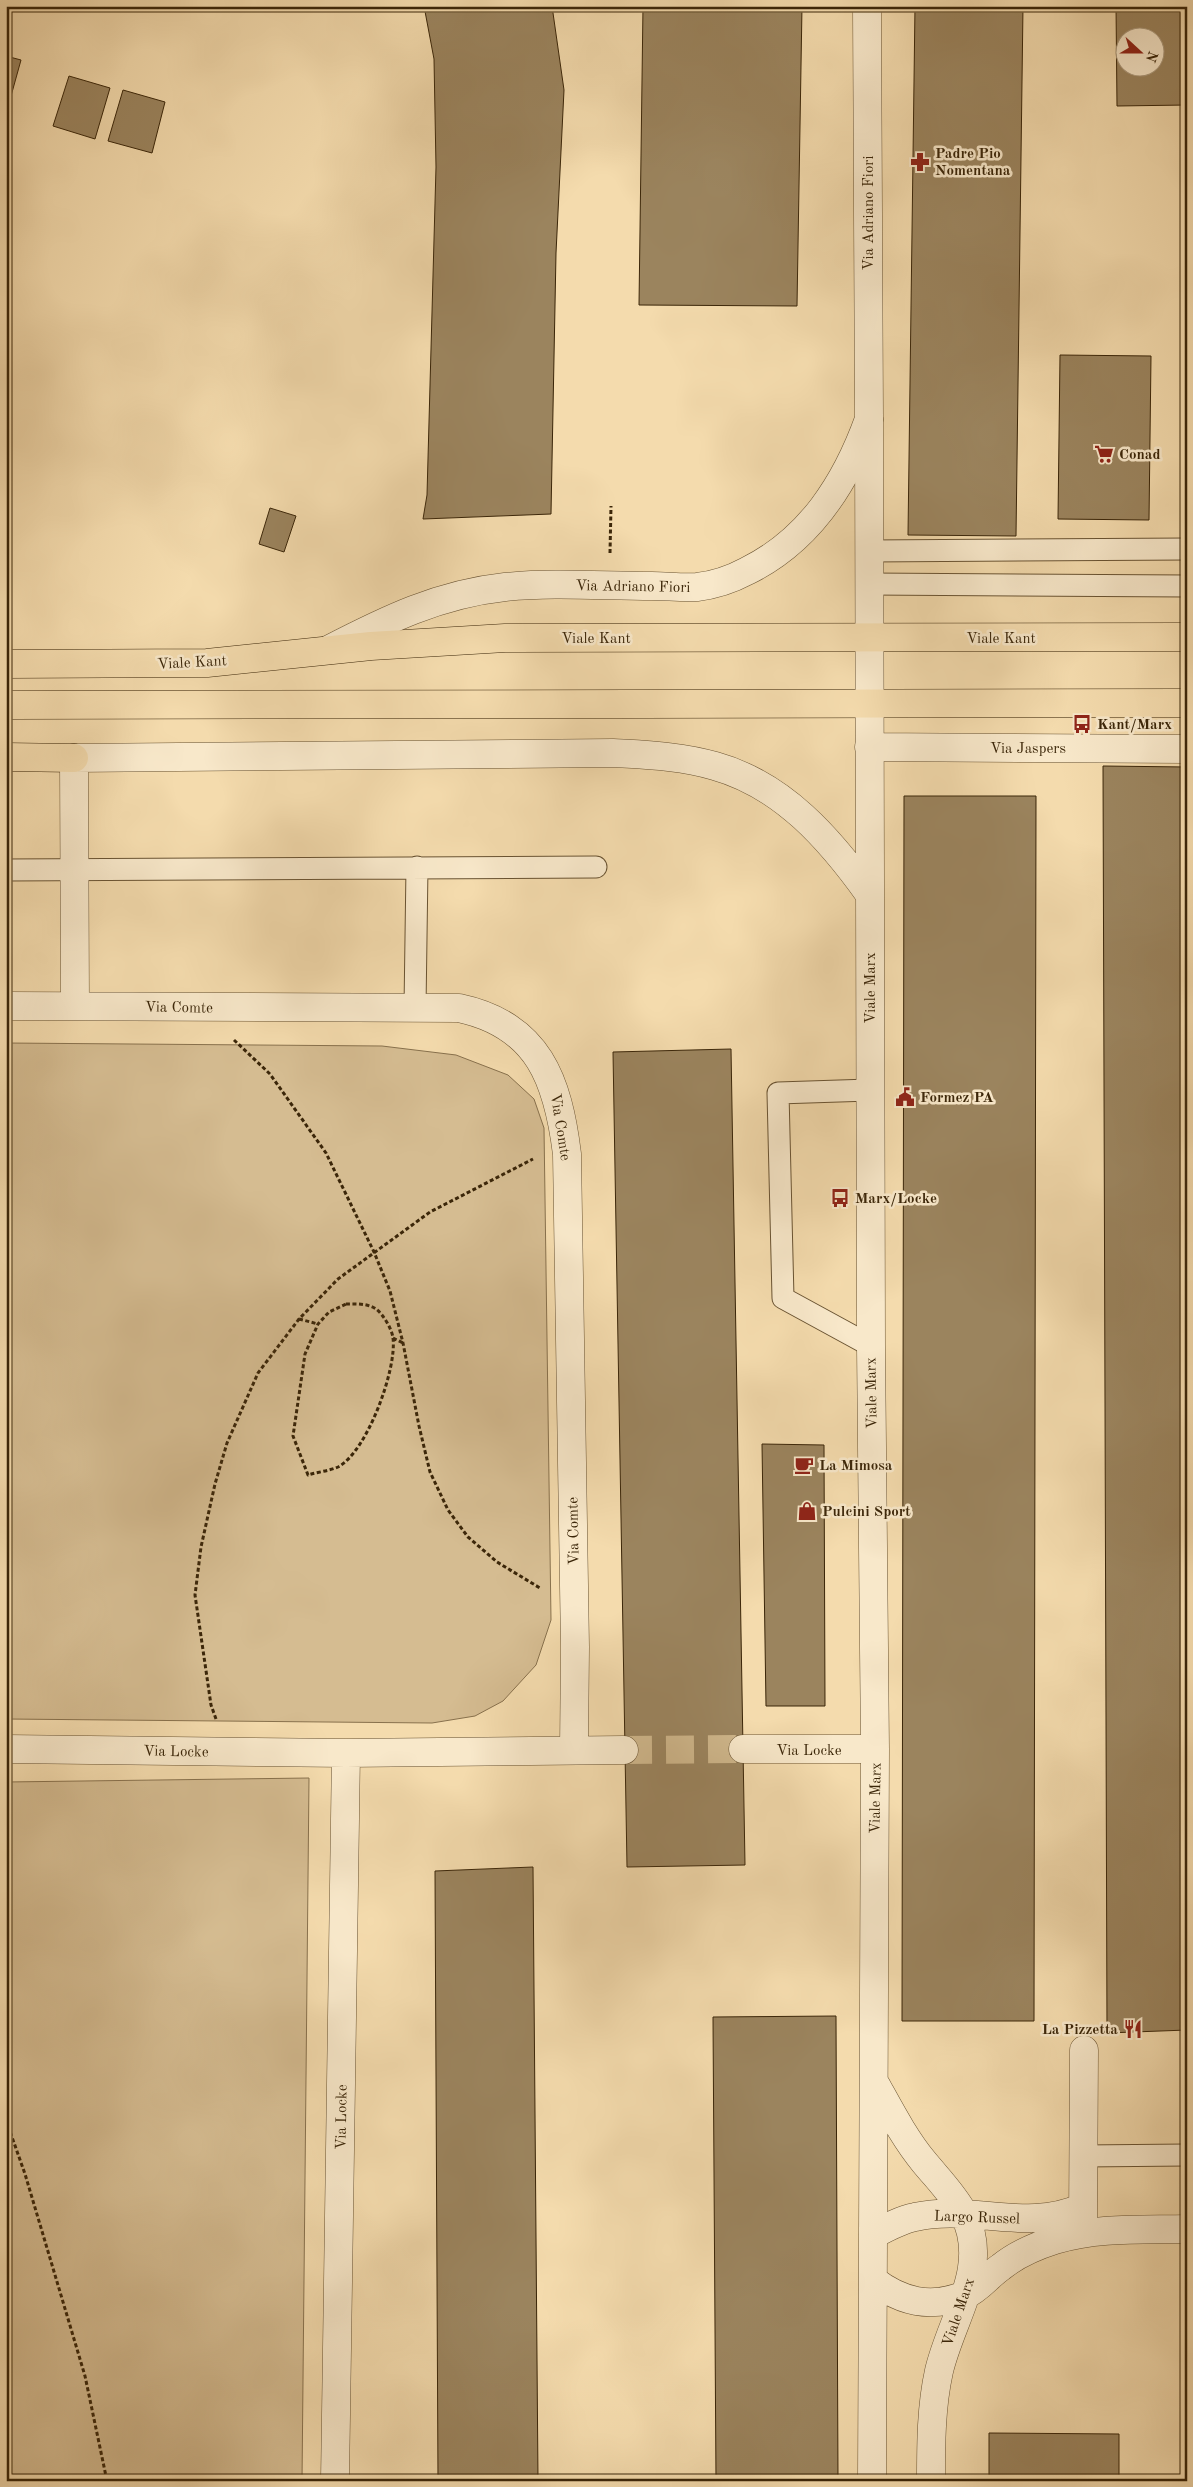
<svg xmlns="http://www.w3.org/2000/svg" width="1193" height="2487" viewBox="0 0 1193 2487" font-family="'Old Standard TT',serif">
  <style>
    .green { fill: #d5bc91; stroke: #88714d }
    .building { fill: #9b845e; stroke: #3b2609; fill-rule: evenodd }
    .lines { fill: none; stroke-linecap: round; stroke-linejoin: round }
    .minor-tunnel { stroke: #cfb78c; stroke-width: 28; stroke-dasharray: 28 14; stroke-linecap: butt }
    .service-casing { stroke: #695332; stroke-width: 23 }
    .minor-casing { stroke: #695332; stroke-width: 29 }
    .tertiary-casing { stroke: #695332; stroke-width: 29 }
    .primary-casing { stroke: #3b2609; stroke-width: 29 }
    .path { stroke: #3b2609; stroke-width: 3; stroke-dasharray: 4 2.5; stroke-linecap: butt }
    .service { stroke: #f8e8ca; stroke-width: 21 }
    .minor { stroke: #f8e8ca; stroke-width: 28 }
    .tertiary { stroke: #f8e8ca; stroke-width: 28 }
    .primary { stroke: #f4dbad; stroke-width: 28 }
    .labels { text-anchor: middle; stroke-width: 5; stroke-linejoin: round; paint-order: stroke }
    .poi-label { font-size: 15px; font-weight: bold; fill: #3b2609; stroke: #f8e8ca; text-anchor: start }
    .street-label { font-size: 15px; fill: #3b2609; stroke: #f8e8ca }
  </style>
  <rect width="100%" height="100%" fill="#f4dbad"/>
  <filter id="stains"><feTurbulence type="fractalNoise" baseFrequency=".004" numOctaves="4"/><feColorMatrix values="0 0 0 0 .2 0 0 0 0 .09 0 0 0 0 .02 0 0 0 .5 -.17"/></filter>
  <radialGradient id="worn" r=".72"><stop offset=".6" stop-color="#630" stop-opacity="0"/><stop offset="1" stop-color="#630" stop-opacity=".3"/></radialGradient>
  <path class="green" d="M 6,1043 L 382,1046 L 456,1055 L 508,1075 L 534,1099 L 544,1128 L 551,1620 L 536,1665 L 503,1701 L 475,1716 L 432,1723 L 6,1719 Z
    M 309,1778 L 302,2481 L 6,2481 L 6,1782 Z"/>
  <path class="building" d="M 424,6 L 552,6 L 564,90 L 556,253 L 551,514 L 423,519 L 427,495 L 436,167 L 434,59 Z
    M 643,6 L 802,6 L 797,306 L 639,305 Z
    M 915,6 L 1023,6 L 1016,536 L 908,535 Z
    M 1116,6 L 1187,6 L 1187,105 L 1117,106 ZM 1126,38 L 1156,38 L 1156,68 L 1126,68 Z
    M 6,56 L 21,60 L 6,114 Z
    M 69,76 L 110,88 L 95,139 L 53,126 Z
    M 123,90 L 165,102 L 152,153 L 108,141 Z
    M 1060,355 L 1151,356 L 1149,520 L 1058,519 Z
    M 270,508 L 296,516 L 284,552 L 259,544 Z
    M 1103,766 L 1187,767 L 1187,2030 L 1107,2033 Z
    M 904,796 L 1036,796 L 1034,2021 L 902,2021 Z
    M 731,1049 L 745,1865 L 627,1867 L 613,1052 Z
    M 762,1444 L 824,1445 L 825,1706 L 766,1706 Z
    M 533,1867 L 538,2481 L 438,2481 L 435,1871 Z
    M 836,2016 L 838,2481 L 716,2481 L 713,2017 Z
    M 989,2433 L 1119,2434 L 1119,2481 L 989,2481 Z"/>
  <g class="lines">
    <path class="minor-tunnel" d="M 624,1750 L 743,1749"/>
    <g class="service-casing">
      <path id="service" d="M 869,551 L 1187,549
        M 869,584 L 1187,586
        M 6,870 L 596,867
        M 415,1008 L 417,867
        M 870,1090 L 778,1093 L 783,1298 L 871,1346
        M 1083,2156 L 1187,2155"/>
    </g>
    <g class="minor-casing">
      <path id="minor" d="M 869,420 L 871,1346 L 875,1749 L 872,2481
        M 869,747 L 1187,749
        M 6,1006 L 459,1008 C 539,1025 558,1081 567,1154 L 575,1647 L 574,1749
        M 75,1006 L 74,758 L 613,753 C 647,755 681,756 715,766 C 783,785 830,839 870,895
        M 6,1749 L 346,1753 L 624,1750
        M 743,1749 L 875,1749
        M 876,2085 C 891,2112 905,2139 924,2162 C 938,2179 954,2195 964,2214 C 991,2267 951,2319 939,2371 C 931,2407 931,2444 931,2481
        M 1083,2226 L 1084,2050
        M 873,2235 C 886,2228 900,2220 915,2217 C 973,2204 1026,2233 1083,2207
        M 873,2280 C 901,2302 931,2309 965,2295 C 978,2290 989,2275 1001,2267 C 1017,2254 1036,2246 1055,2240 C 1098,2227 1142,2230 1187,2229
        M 335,2481 L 346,1753"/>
    </g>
    <g class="tertiary-casing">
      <path id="tertiary" d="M 328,650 C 386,620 439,594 505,587 C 553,582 603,586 652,586 C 667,586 682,588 697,587 C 715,585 732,579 747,571 C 810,540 846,483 869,419 L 867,6"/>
    </g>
    <g class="primary-casing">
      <path id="primary" d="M 6,664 L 207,663 L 371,646 L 505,638 L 1187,637
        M 6,705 L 1187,703
        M 6,757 L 74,758"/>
    </g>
    <path class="path" d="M 610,553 L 611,506
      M 234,1040 L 270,1074 L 326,1153 L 374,1252 L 390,1291 L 403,1343 L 419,1426 L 430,1472 L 448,1510 L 468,1537 L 497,1562 L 540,1588
      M 346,1304 C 356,1304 367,1303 376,1309 C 383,1314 392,1329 393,1338 C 397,1369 367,1452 338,1467 C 329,1471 317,1472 308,1475 L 293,1436 L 305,1354 L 318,1324 L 329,1312 Z
      M 299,1319 L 318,1324
      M 393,1338 L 403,1343
      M 216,1719 L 211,1705 L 195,1595 L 201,1547 L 215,1484 L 227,1443 L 258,1373 L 299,1319 L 338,1279 L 430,1212 L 533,1159
      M 6,2120 L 25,2174 L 85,2376 L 107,2481"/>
    <use href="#service" class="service"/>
    <use href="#minor" class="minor"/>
    <use href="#tertiary" class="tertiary"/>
    <use href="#primary" class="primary"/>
  </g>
  <defs>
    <g id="pharmacy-bare" transform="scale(1.5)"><path d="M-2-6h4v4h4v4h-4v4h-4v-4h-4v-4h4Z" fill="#8f2418" stroke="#f8e8ca" stroke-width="2.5" paint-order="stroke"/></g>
    <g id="supermarket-bare" transform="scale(1.5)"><path d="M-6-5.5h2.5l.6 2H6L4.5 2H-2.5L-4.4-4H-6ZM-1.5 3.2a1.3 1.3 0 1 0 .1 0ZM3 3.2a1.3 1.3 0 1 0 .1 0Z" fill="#8f2418" stroke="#f8e8ca" stroke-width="2.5" paint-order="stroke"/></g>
    <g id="bus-bare" transform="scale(1.5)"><path d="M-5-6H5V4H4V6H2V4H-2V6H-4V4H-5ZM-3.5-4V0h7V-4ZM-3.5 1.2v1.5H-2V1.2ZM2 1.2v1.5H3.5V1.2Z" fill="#8f2418" stroke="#f8e8ca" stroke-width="2.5" paint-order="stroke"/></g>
    <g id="civic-bare" transform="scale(1.5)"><path d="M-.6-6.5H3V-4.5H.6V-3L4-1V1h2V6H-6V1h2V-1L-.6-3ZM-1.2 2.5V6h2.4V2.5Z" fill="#8f2418" stroke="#f8e8ca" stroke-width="2.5" paint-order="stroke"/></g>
    <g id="cafe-bare" transform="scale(1.5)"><path d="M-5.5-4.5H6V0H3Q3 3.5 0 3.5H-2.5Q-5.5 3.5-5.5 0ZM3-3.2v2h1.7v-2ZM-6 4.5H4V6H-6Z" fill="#8f2418" stroke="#f8e8ca" stroke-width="2.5" paint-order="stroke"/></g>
    <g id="shop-bare" transform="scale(1.5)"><path d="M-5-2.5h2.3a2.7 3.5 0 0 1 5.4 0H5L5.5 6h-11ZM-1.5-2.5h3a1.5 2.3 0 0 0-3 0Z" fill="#8f2418" stroke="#f8e8ca" stroke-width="2.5" paint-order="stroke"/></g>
    <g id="restaurant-bare" transform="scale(1.5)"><path d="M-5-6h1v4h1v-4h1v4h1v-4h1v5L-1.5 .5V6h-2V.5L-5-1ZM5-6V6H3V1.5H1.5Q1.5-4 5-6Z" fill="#8f2418" stroke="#f8e8ca" stroke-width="2.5" paint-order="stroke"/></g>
  </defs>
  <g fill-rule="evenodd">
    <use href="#pharmacy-bare" x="920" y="162"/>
    <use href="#supermarket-bare" x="1104" y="454"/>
    <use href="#bus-bare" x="1082" y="724"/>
    <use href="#civic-bare" x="905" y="1097"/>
    <use href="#bus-bare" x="840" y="1198"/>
    <use href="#cafe-bare" x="804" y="1465"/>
    <use href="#shop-bare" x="807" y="1511"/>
    <use href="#restaurant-bare" x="1133" y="2029"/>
  </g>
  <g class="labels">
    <g class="poi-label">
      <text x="935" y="158">Padre Pio<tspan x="935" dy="17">Nomentana</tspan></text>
      <text x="1119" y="459">Conad</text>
      <text x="1097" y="729">Kant/Marx</text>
      <text x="920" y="1102">Formez PA</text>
      <text x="855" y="1203">Marx/Locke</text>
      <text x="819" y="1470">La Mimosa</text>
      <text x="822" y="1516">Pulcini Sport</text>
      <text x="1118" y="2034" text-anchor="end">La Pizzetta</text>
    </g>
    <g class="street-label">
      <text transform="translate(868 213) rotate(-90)" y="5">Via Adriano Fiori</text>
      <text transform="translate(633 586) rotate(1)" y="5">Via Adriano Fiori</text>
      <text x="596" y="643">Viale Kant</text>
      <text x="1001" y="643">Viale Kant</text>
      <text transform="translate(192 662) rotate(-3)" y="5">Viale Kant</text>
      <text x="1028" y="753">Via Jaspers</text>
      <text transform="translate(870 988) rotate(-90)" y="5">Viale Marx</text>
      <text transform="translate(179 1007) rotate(1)" y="5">Via Comte</text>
      <text transform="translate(561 1127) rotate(81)" y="5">Via Comte</text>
      <text transform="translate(871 1393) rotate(-91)" y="5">Viale Marx</text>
      <text transform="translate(573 1531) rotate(-91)" y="5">Via Comte</text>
      <text x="809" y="1755">Via Locke</text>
      <text transform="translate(176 1751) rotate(1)" y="5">Via Locke</text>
      <text transform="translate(875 1798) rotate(-89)" y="5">Viale Marx</text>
      <text transform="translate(341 2117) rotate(-89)" y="5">Via Locke</text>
      <text transform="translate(977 2217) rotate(2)" y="5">Largo Russel</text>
      <text transform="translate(958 2312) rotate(-71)" y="5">Viale Marx</text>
    </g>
  </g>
  <rect width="1193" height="2487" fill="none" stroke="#f4dbad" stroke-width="25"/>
  <rect x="8" y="8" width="1178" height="2472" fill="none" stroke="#3b2609" stroke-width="2.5"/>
  <rect x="12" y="12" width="1168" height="2462" fill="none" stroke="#3b2609"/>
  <g transform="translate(1140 52) rotate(111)"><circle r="24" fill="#f8e8ca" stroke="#ac9a7d"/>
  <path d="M0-4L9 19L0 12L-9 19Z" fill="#8f2418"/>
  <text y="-8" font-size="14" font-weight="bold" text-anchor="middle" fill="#3b2609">N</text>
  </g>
  <rect width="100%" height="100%" filter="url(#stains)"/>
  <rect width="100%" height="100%" fill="url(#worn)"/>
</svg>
